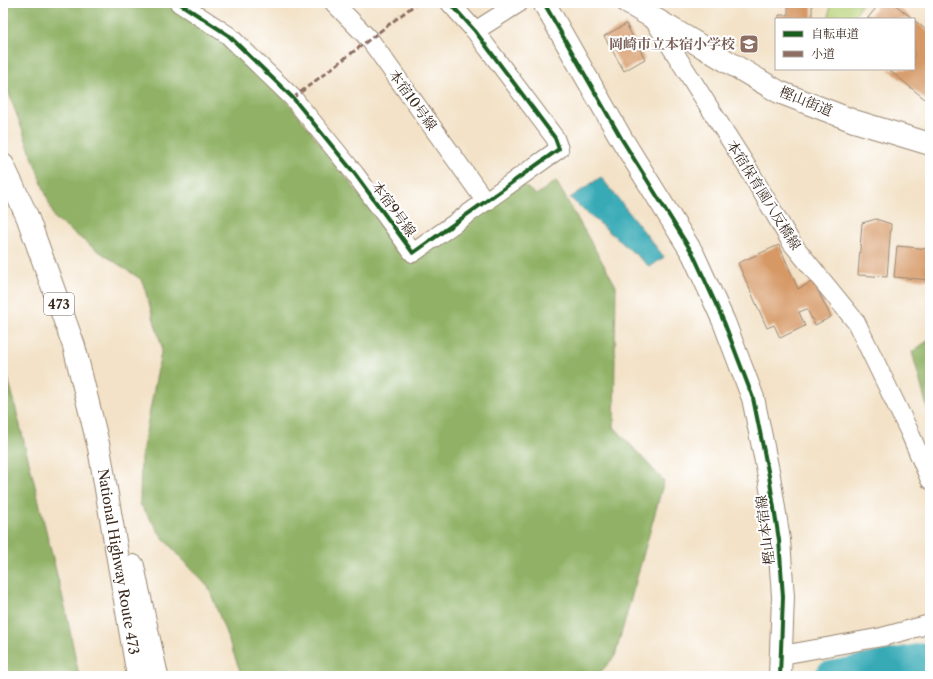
<svg xmlns="http://www.w3.org/2000/svg" width="933" height="679" viewBox="0 0 933 679" font-family="'Libre Caslon Text','Noto Serif JP',serif">
  <style>
    .green { fill: #b7d075; stroke: #797d4a }
    .forest { fill: #91b266; stroke: #666e42 }
    .water { fill: #39aab6; stroke: #3a6a6a }
    .lines { fill: none; stroke-linecap: round; stroke-linejoin: round }
    .river { stroke: #39aab6; stroke-width: 29 }
    .building { fill: #d69865 }
    .minor-casing { stroke: #978672; stroke-width: 20 }
    .tertiary-casing { stroke: #978672; stroke-width: 24 }
    .trunk-casing { stroke: #978672; stroke-width: 24 }
    .minor { stroke: #fff; stroke-width: 18 }
    .tertiary { stroke: #fff; stroke-width: 22 }
    .trunk { stroke: #fff; stroke-width: 22 }
    .quiet { stroke: #8d6e63; stroke-width: 3; stroke-dasharray: 6 3; stroke-linecap: butt }
    .cycleway-casing { stroke: #fff; stroke-width: 6 }
    .cycleway { stroke: #1b5e20; stroke-width: 4 }
    .labels { text-anchor: middle; stroke-width: 4; stroke-linejoin: round; paint-order: stroke }
    .shield { fill: #fff; stroke: #766a62; stroke-width: 1 }
    .shield-label { font-size: 13px; font-weight: bold; fill: #3b2a1e }
    .education-label { font-size: 14px; font-weight: bold; fill: #785e54; stroke: #fff; text-anchor: end }
    .street-label { font-size: 14px; fill: #3b2a1e; stroke: #fff }
  </style>
  <rect width="100%" height="100%" fill="#fff"/>
  <filter id="ink" filterUnits="userSpaceOnUse"><feTurbulence type="fractalNoise" baseFrequency=".025" numOctaves="2"/><feDisplacementMap in="SourceGraphic" scale="8" xChannelSelector="R" yChannelSelector="G"/><feConvolveMatrix kernelMatrix="1 2 1 2 8 2 1 2 1" color-interpolation-filters="sRGB"/></filter>
  <filter id="wash" filterUnits="userSpaceOnUse"><feTurbulence type="fractalNoise" baseFrequency=".012" numOctaves="4" result="noise"/><feDisplacementMap in="SourceGraphic" scale="16" xChannelSelector="R" yChannelSelector="G"/><feGaussianBlur stdDeviation="0.9" result="paint"/><feColorMatrix in="noise" values="0 0 0 0 0 0 0 0 0 0 0 0 0 0 0 0 0 1.4 0 .05"/><feComposite in="paint" operator="in"/></filter>
  <g filter="url(#wash)">
    <rect width="100%" height="100%" fill="#f3e2c7"/>
    <path class="green" d="M 830,3 L 862,3 L 855,17 L 849,19 L 829,19 Z"/>
    <path class="forest" d="M 3,3 L 170,3 L 223,39 L 288,102 L 410,260 L 521,183 L 536,195 L 556,181 L 616,286 L 614,427 L 664,481 L 615,656 L 597,676 L 242,676 L 209,588 L 163,538 L 140,504 L 141,458 L 162,347 L 142,280 L 91,246 L 55,219 L 5,83 L 3,82 Z
      M 930,339 L 930,418 L 912,352 Z
      M 3,357 L 66,611 L 79,676 L 3,676 Z"/>
    <path class="water" d="M 601,177 L 664,257 L 650,267 L 570,198 Z"/>
    <g class="lines">
      <path class="river" d="M 829,676 L 930,656"/>
    </g>
    <g id="blocks">
      <path class="building" d="M 788,3 L 812,3 L 812,19 L 779,19 L 779,15 L 788,15 Z
        M 880,3 L 893,3 L 913,19 L 867,19 Z
        M 914,20 L 930,33 L 930,95 L 926,100 L 888,69 L 914,69 Z
        M 626,24 L 645,59 L 624,71 L 604,36 Z
        M 876,219 L 891,224 L 887,277 L 858,275 L 862,223 Z
        M 779,245 L 798,289 L 813,281 L 831,317 L 815,325 L 807,309 L 799,312 L 805,326 L 780,338 L 774,325 L 767,328 L 738,263 Z
        M 897,246 L 930,249 L 930,280 L 894,277 Z"/>
    </g>
  </g>
  <g filter="url(#ink)">
    <use href="#blocks" fill-opacity="0" stroke="#978672" stroke-width="1"/>
    <g class="lines">
      <g class="minor-casing">
        <path id="minor" d="M 179,3 L 228,35 L 293,98 L 355,174 L 413,253 L 559,149 L 555,138 L 475,31 L 450,3
          M 334,3 L 370,40 L 486,202
          M 652,17 L 749,170 L 791,242 L 856,322 L 909,431 L 930,480
          M 475,31 L 519,3
          M 782,655 L 882,637 L 930,624"/>
      </g>
      <g class="tertiary-casing">
        <path id="tertiary" d="M 544,3 L 621,138 L 693,254 L 724,322 L 753,398 L 769,476 L 779,540 L 783,597 L 780,676
          M 628,3 L 779,92 L 854,121 L 930,144"/>
      </g>
      <g class="trunk-casing">
        <g id="trunk">
          <path id="s1" d="M 3,165 L 27,216 L 74,346 L 99,448 L 138,676"/>
          <path d="M 133,566 L 157,676"/>
        </g>
      </g>
      <use href="#minor" class="minor"/>
      <use href="#tertiary" class="tertiary"/>
      <use href="#trunk" class="trunk"/>
      <path class="quiet" d="M 293,98 L 417,3"/>
      <g class="cycleway-casing">
        <path id="cycleway" d="M 179,3 L 228,35 L 293,98 L 355,174 L 413,253 L 559,149 L 555,138 L 475,31 L 450,3
          M 544,3 L 621,138 L 693,254 L 724,322 L 753,398 L 769,476 L 779,540 L 783,597 L 780,676"/>
      </g>
      <use href="#cycleway" class="cycleway"/>
    </g>
  </g>
  <defs>
    <g id="school-square" transform="scale(1)"><rect x="-9" y="-9" width="18" height="18" rx="4" fill="#8d6e63" stroke="#fff"/><path d="M0-5L7-2L0 1L-7-2ZM-4 1L0 2.5L4 1V4Q0 6-4 4Z" fill="#fff"/></g>
  </defs>
  <g fill-rule="evenodd">
    <use href="#school-square" x="749" y="44"/>
  </g>
  <g class="labels">
    <rect class="shield" x="44" y="293" width="30" height="22" rx="3"/>
    <g class="shield-label">
      <text x="59" y="309">473</text>
    </g>
    <g class="education-label">
      <text x="735" y="49">岡崎市立本宿小学校</text>
    </g>
    <g class="street-label">
      <text transform="translate(413 100) rotate(54)" y="5">本宿10号線</text>
      <text transform="translate(806 101) rotate(22)" y="5">樫山街道</text>
      <text transform="translate(764 195) rotate(58)" y="5">本宿保育園八反橋線</text>
      <text transform="translate(394 209) rotate(54)" y="5">本宿9号線</text>
      <text transform="translate(765 530) rotate(-97)" y="5">樫山本宿線</text>
      <text dy="5" stroke="none"><textPath href="#s1" startOffset="415">National Highway Route 473</textPath></text>
    </g>
  </g>
  <rect width="933" height="679" fill="none" stroke="#fff" stroke-width="16"/>
  <rect x="775" y="18" width="140" height="52" fill="#ffffff" stroke="#b1aaa5"/>
  <rect x="783" y="31" width="20" height="6" fill="#1b5e20" stroke="#b1aaa5"/>
  <text x="811" y="38" font-size="12" fill="#3b2a1e">自転車道</text>
  <rect x="783" y="51" width="20" height="6" fill="#8d6e63" stroke="#b1aaa5"/>
  <text x="811" y="58" font-size="12" fill="#3b2a1e">小道</text>
</svg>
